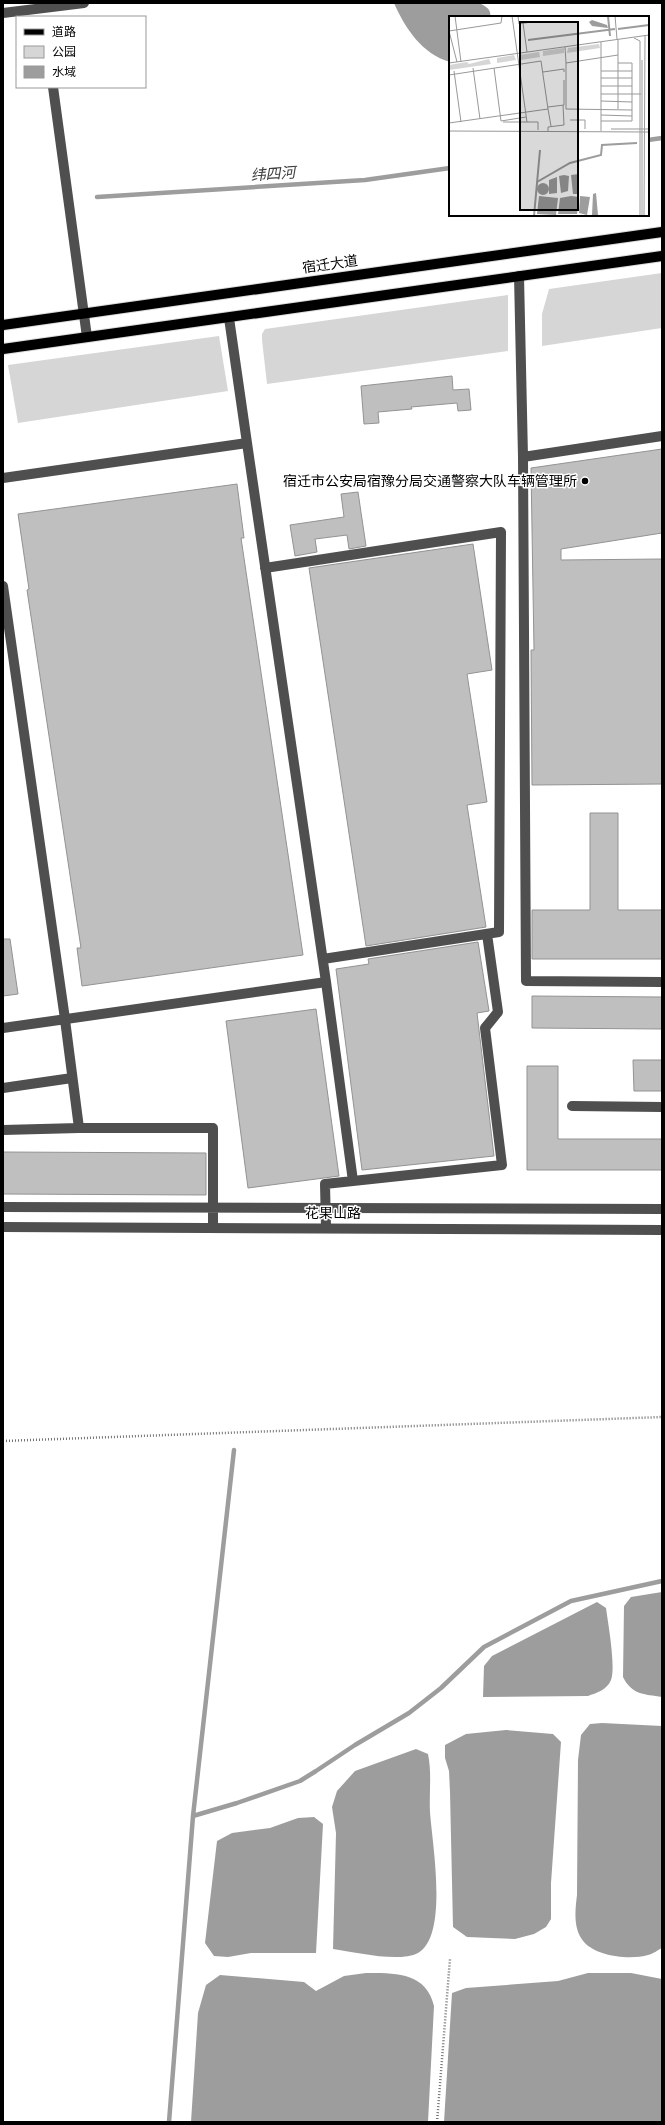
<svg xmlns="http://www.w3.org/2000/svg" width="665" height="2125" viewBox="0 0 665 2125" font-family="Figtree,'Noto Sans SC',sans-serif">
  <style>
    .green { fill: #d6d6d6 }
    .water { fill: #9d9d9d }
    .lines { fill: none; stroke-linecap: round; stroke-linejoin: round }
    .stream { stroke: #9d9d9d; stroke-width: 4.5 }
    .building { fill: #bfbfbf; stroke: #939393 }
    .major-casing { stroke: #dbdbdb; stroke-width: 12 }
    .path { stroke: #717171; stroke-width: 2.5; stroke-dasharray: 1 2; stroke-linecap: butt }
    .minor { stroke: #4f4f4f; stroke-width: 10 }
    .major { stroke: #000; stroke-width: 10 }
    .poi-dot { fill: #000; stroke: #fff; stroke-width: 1.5 }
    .labels { text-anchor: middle; stroke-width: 3; stroke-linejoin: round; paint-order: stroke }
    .street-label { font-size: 14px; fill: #000; stroke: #fff }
    .poi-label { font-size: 14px; fill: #000; stroke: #fff; text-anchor: end }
    .water-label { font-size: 15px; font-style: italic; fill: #3e3e3e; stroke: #fff }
    .inset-river { fill: none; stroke: #9d9d9d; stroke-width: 2 }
    .inset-road { fill: none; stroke: #999; stroke-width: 1 }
    .view { fill: #000; fill-opacity: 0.15; stroke: #000; stroke-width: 2 }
    .inset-edge { fill: none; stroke: #000; stroke-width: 2 }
  </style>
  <rect width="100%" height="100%" fill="#fff"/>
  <path class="green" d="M 662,273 L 662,328 L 542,346 L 542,314 L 549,289 Z
    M 508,295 L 508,351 L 267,384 L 262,340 L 262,334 L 265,329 Z
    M 219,336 L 228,391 L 18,423 L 8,365 Z"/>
  <path class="water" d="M 394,3 L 479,3 C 485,6 492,9 490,17 L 450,17 L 450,62 C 422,54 405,28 394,3 Z
    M 662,1592 L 662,1697 C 644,1694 632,1695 623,1677 L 624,1606 L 631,1597 Z
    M 597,1602 L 606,1608 C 608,1623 616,1667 611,1680 C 607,1690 596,1693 588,1696 L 483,1697 L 484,1666 L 492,1656 Z
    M 602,1723 L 662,1726 L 662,1948 C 658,1950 653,1954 648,1955 C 631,1960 597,1957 584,1942 C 573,1930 575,1911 577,1895 L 578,1760 L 581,1735 L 590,1724 Z
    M 506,1730 L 553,1734 L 561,1742 L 551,1883 L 551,1919 L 546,1927 L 534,1934 L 515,1939 L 467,1937 L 453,1927 L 450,1792 L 449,1771 L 445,1758 L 445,1745 L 466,1734 Z
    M 416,1749 L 428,1754 C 432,1773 429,1793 430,1812 C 432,1842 449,1936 418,1953 C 399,1963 355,1952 333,1949 L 336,1833 L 332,1807 L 337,1791 L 355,1771 Z
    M 314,1817 L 323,1824 L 316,1953 L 251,1953 L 228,1957 L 214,1956 L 205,1943 L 217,1841 L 232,1833 L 270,1828 L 298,1818 Z
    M 366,1973 C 395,1973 426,1972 434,2006 L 428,2122 L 191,2122 L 198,2013 L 206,1985 L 220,1975 L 304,1982 L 316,1991 L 344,1976 Z
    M 588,1973 L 631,1973 L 662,1979 L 662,2122 L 444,2122 L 452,1993 L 466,1988 L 558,1981 Z"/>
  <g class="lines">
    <path class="stream" d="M 648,140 L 662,138
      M 97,197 L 365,180 L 450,168
      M 193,1816 L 237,1803 L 300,1781 L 316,1771 L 355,1745 L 409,1713 L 441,1688 L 484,1647 L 571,1601 L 662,1581
      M 169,2122 L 193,1816 L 234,1450"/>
  </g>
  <path class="building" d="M 452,376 L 453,390 L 469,389 L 471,410 L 458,411 L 457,403 L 411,407 L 412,409 L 378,412 L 379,423 L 364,424 L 361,386 Z
    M 662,449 L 662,533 L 561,549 L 561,560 L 662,559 L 662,784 L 532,785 L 531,650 L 534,650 L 531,468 Z
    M 237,484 L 244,538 L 241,538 L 303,955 L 82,986 L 77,948 L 81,948 L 27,590 L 29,589 L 18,514 Z
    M 358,492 L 366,546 L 349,549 L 347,535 L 315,539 L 317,552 L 295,556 L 290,525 L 344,517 L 341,494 Z
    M 473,544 L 492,670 L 467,674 L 487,802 L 467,805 L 486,927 L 366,946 L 309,568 Z
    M 590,813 L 618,813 L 618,910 L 662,910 L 662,959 L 532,959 L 532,910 L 590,910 Z
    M 3,939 L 10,939 L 18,994 L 3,996 Z
    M 478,942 L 489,1011 L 477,1013 L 494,1156 L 362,1170 L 336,969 L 369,964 L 368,959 Z
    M 532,996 L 662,997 L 662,1029 L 532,1028 Z
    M 316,1009 L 339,1176 L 248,1188 L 226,1021 Z
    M 633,1060 L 662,1060 L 662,1091 L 634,1091 Z
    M 527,1066 L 558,1066 L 558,1139 L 662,1139 L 662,1170 L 527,1170 Z
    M 3,1152 L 206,1153 L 206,1195 L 3,1194 Z"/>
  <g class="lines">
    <g class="major-casing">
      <path id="major" d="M 3,325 L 662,232
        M 3,349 L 662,256"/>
    </g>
    <path class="path" d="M 3,1441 L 662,1417
      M 437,2122 L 450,1959"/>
    <path class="minor" d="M 3,13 L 84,3
      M 53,87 L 87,337
      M 519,276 L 523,457
      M 229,318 L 247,443
      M 662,436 L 523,457 L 526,981 L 662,982
      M 3,478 L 247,443 L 326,982 L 3,1028
      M 265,568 L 501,532 L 499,932 L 323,959
      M 3,586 L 64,1012 L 79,1128 L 213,1128 L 213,1227
      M 326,982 L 353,1181
      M 3,1088 L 72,1078
      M 572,1106 L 662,1107
      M 3,1130 L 79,1128
      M 3,1207 L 662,1209
      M 3,1227 L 662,1230
      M 326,1227 L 325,1184 L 502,1165 L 485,1028 L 498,1012 L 487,934"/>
    <use href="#major" class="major"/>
  </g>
  <circle class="poi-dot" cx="585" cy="481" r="4"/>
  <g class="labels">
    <g class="street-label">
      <text transform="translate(330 264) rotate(-8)" y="5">宿迁大道</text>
      <text x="333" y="1218">花果山路</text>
    </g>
    <g class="poi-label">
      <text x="577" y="486">宿迁市公安局宿豫分局交通警察大队车辆管理所</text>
    </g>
    <g class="water-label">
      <text transform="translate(273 174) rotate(-4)" y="5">纬四河</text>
    </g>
  </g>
  <g transform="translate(449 16)">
    <rect width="200" height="200" fill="#fff"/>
    <path d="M 150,28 L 151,32 L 118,37 L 119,32 ZM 115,32 L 115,37 L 94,40 L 94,35 ZM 90,36 L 91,41 L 72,44 L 71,39 ZM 65,39 L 67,44 L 48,47 L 48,42 ZM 40,43 L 42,48 L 0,54 L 0,49 L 18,46 L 20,48 Z" fill="#d6d6d6"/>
    <path d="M 143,4 L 158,9 L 159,12 L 143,10 L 140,6 ZM 130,158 L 130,178 L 124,178 L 122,159 ZM 115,159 L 120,160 L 119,175 L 112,177 L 110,160 ZM 108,161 L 108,177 L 100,178 L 100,164 ZM88 173a6 6 0 1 1 12 0a6 6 0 1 1-12 0ZM 147,177 L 149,199 L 143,199 L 144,178 ZM 90,180 L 109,182 L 107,199 L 88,198 ZM 122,180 L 130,181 L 128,198 L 109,198 L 111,182 ZM 131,180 L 141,181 L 138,199 L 130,197 Z" fill="#9d9d9d"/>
    <path class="inset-river" d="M 159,0 L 161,20M 169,13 L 200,9M 79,24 L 166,13M 88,166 L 121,147 L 152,139 L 153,129 L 188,127M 85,200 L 91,134"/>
    <path class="inset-road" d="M 6,0 L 12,46M 63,0 L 78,106 L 89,106 L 89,114M 69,0 L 70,8 L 82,6M 166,0 L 168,23M 74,7 L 78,36M 0,15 L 52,7 L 53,0M 0,15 L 8,46M 185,22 L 191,25 L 191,200M 169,23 L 169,93M 152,26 L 152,115M 116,31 L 117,47M 169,39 L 117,47 L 117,93 L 183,94 L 183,47 L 169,47M 193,44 L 193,200M 0,47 L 200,19M 24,52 L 31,103M 45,52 L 52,105 L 77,101M 5,55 L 12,106M 152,55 L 183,55M 94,56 L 115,53 L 115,56M 0,59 L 92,45 L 99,93 L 0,107M 152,62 L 183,62M 152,70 L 183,70M 152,78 L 192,78M 152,85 L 183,86M 99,91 L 115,89 L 115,64M 99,93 L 102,110M 152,99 L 183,100 L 183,94M 121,104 L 136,104 L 136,113M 152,105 L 183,105 L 183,100M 54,106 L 78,106M 162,113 L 200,113M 0,115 L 200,116M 99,115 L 99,111 L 115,109 L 114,89M 195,200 L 196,20"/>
    <path class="view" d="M 71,6 L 129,6 L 129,194 L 71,194 Z"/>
    <rect width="200" height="200" class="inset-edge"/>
  </g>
  <rect width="665" height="2125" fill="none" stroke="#000000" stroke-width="8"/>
  <rect x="16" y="16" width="130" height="72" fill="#ffffff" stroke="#999999"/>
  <rect x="24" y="29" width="20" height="6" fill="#000000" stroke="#999999"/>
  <text x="52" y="36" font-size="12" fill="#000000">道路</text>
  <rect x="24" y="46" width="20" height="12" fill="#d6d6d6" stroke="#999999"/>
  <text x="52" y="56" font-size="12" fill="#000000">公园</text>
  <rect x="24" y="66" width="20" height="12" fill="#9d9d9d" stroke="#999999"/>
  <text x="52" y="76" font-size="12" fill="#000000">水域</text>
</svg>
